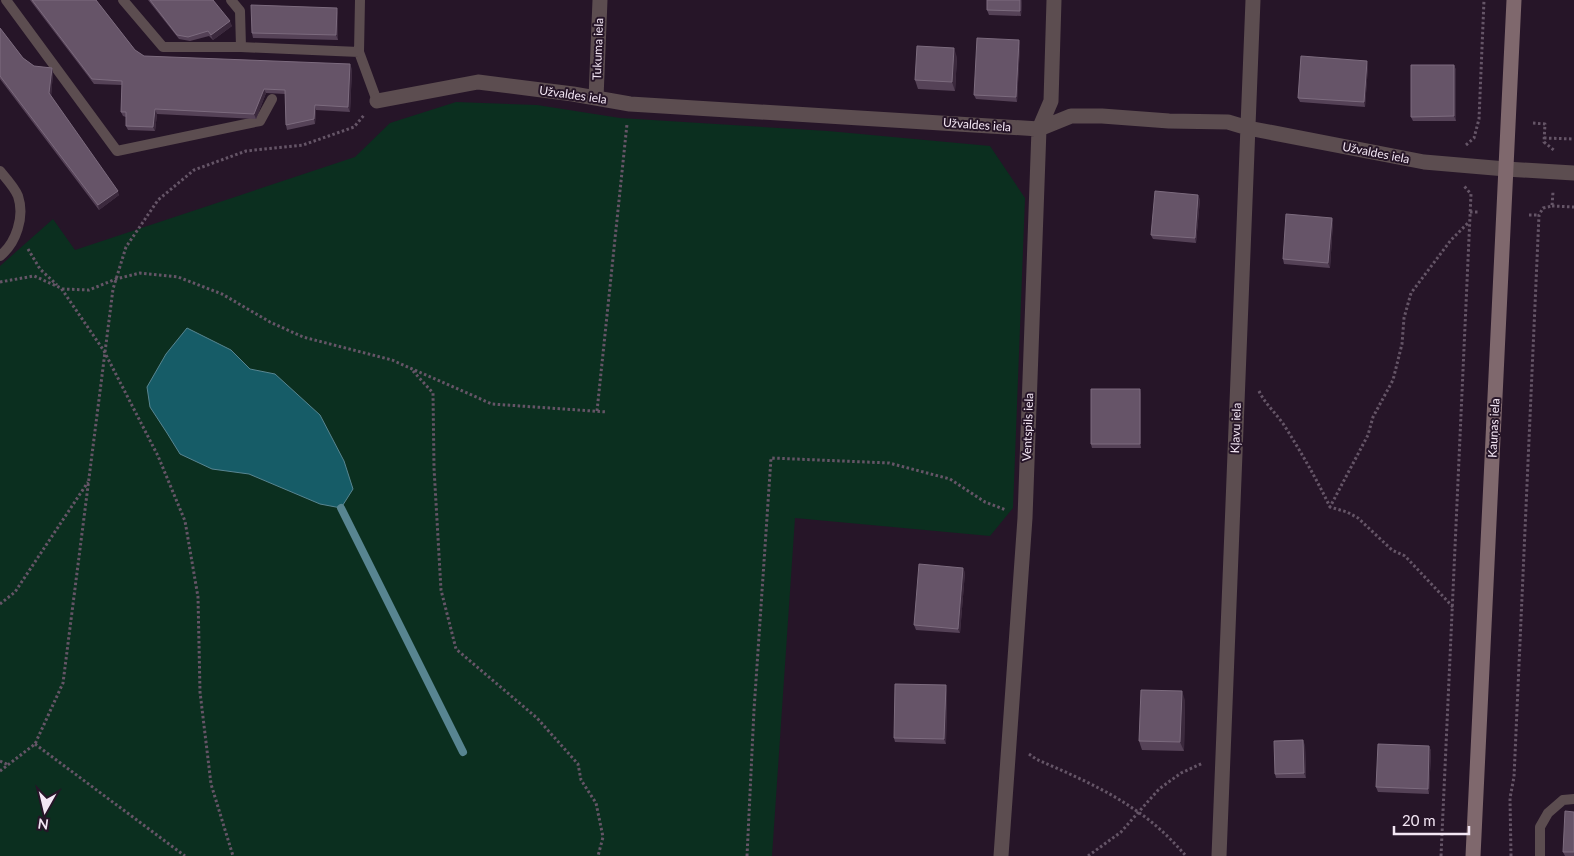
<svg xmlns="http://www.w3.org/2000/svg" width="1574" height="856" viewBox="0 0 1574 856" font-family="Lato,sans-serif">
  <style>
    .green { fill: #0b2f1f }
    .water { fill: #165c67; stroke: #588591 }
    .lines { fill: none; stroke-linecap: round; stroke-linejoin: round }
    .stream { stroke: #588591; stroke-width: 8 }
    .path { stroke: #655567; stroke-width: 3; stroke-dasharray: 2.5 2.5; stroke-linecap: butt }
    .lane { stroke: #5c4d50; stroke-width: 10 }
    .street { stroke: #5c4d50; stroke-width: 15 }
    .secondary { stroke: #7f686d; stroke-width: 15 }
    .wall { fill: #554257 }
    .shaded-wall { fill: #3b293d }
    .building { fill: #665468; stroke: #7c6b7e }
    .labels { text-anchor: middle; stroke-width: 4; stroke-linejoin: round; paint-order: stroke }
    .street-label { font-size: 12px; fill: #f3e6f4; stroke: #261528 }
  </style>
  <rect width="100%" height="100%" fill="#261528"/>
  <path class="green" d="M 456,102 L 537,105 L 620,118 L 828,131 L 990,146 L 1025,198 L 1013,508 L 990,536 L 795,518 L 772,856 L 0,856 L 0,266 L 53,219 L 75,250 L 355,157 L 390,123 Z"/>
  <path class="water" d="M 187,328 L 231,350 L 250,369 L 275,374 L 320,415 L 344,461 L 353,489 L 341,508 L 320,504 L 249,474 L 212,469 L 180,454 L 167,433 L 150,407 L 147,387 L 166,354 Z"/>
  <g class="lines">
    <path class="stream" d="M 341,508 L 463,752"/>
    <path class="path" d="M 1533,123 L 1545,124 L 1544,142 L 1555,151
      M 1544,138 L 1574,139
      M 1466,145 L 1474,138 L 1479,119 L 1484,0
      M 1552,206 L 1574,207
      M 1470,212 L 1479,212
      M 1529,215 L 1539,215
      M 28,249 L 40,269 L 57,285
      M 0,282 L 34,276 L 61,288 L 104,351 L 158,456 L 185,521 L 198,597 L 200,692 L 211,784 L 233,856
      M 62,289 L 89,290 L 116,279 L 140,273 L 178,277 L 222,294 L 270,322 L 303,337 L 392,360 L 492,404 L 607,412
      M 413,371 L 433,393 L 434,468 L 441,590 L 456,649 L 537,718 L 578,764 L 581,780 L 596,803 L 603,837 L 598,856
      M 1259,391 C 1265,404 1276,413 1284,425 C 1301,452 1316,478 1330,507
      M 597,411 L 627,124
      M 0,604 L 15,592 L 88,482
      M 1453,607 L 1405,556 L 1392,550 L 1358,518 L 1347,512 L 1330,507 L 1368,435 L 1373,417 L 1393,380 L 1402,344 L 1404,318 L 1411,293 L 1451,240 L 1469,222
      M 35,744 L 185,856
      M 1029,754 L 1036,759 C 1070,774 1108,790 1138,812 C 1156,824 1172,840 1186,856
      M 0,761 L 9,765
      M 0,771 L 35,744 L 63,683 L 113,289 L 126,247 L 158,200 L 194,170 L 246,151 L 303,145 L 354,127 L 365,114
      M 747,856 L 754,710 L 771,458 L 889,463 L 950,479 L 985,502 L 1006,510
      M 1088,856 L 1121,832 L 1159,789 L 1181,773 L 1203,763
      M 1441,856 L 1471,194 L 1464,186
      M 1511,856 L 1510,798 L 1514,777 L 1539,215 L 1543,208 L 1552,206 L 1553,192"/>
    <path class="lane" d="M 6,0 L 117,151 L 260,121 L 272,99
      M 123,0 L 163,47 L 241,47 L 359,52
      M 231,0 L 240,11 L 241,47
      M 360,0 L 359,52 L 377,101
      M 0,171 C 6,178 15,188 18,196 C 25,217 16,243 0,256
      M 1540,856 L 1540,827 L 1548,813 L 1563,800 L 1574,799"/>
    <path class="street" d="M 596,98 L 600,0
      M 377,101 L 478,82 L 573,94 L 630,104 L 1039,129 L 1071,116 L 1102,116 L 1169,121 L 1228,122 L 1248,128 L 1424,162 L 1506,169 L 1574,173
      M 1001,856 L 1025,518 L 1039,129 L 1051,101 L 1054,0
      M 1219,856 L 1253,0"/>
    <path class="secondary" d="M 1473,856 L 1514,0"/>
  </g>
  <path class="wall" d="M 30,0 L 96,0 L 135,50 L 144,56 L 352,69 L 350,112 L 316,110 L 315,124 L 287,130 L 286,125 L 285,94 L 266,93 L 256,119 L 157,114 L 155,131 L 128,130 L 126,126 L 126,117 L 123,116 L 121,112 L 122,85 L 94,84 Z
    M 148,0 L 213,0 L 232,26 L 213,40 L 209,36 L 190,41 L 179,39 Z
    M 1022,0 L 1021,16 L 989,15 L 987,10 Z
    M 338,12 L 338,40 L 253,38 L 252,33 Z
    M 0,28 L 23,58 L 34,66 L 52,68 L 53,73 L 51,96 L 119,195 L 99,210 L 0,79 Z
    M 1019,40 L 1020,45 L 1017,102 L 976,99 L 974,95 Z
    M 957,57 L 955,91 L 918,89 L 915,80 Z
    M 1454,65 L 1456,70 L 1456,121 L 1413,121 L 1411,117 Z
    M 1368,66 L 1365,107 L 1300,102 L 1298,98 Z
    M 1200,199 L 1196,243 L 1153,239 L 1151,235 Z
    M 1332,218 L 1333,222 L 1330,268 L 1284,264 L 1283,259 Z
    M 1141,394 L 1141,448 L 1092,448 L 1091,444 Z
    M 965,572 L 960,633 L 916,630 L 914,625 Z
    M 947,690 L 946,744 L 895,742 L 894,738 Z
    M 1185,700 L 1184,751 L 1142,750 L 1139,741 Z
    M 1305,745 L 1306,778 L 1276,778 L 1275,774 Z
    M 1429,746 L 1431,751 L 1429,794 L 1378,792 L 1376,787 Z
    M 1574,812 L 1574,856 L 1565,856 L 1563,852 Z"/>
  <path class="shaded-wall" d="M 1020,0 L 1022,0 L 1021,16 L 1020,11 Z
    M 337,8 L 338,12 L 338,40 L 336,35 Z
    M 230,21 L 232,26 L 213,40 L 211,35 Z
    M 1019,40 L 1020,45 L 1017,102 L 1016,97 Z
    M 954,48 L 957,57 L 955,91 L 952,82 Z
    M 1367,61 L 1368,66 L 1365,107 L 1364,102 Z
    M 350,64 L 352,69 L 350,112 L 348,107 Z
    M 1454,65 L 1456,70 L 1456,121 L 1454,116 Z
    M 52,68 L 53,73 L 51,98 L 49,93 Z
    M 264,89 L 266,93 L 256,119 L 254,114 Z
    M 315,105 L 316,110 L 315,124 L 314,119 Z
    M 155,109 L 157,114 L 155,131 L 153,127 Z
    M 118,191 L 119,195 L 99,210 L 98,205 Z
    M 1198,195 L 1200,199 L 1196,243 L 1195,238 Z
    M 1332,218 L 1333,222 L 1330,268 L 1328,263 Z
    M 1140,389 L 1141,394 L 1141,448 L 1140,444 Z
    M 963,568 L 965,572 L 960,633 L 958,629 Z
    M 946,685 L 947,690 L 946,744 L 944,739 Z
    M 1182,691 L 1185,700 L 1184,751 L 1180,742 Z
    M 1303,740 L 1305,745 L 1306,778 L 1304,773 Z
    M 1429,746 L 1431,751 L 1429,794 L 1428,789 Z"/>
  <path class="building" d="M 32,0 L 96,0 L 135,50 L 144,56 L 350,64 L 348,107 L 315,105 L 314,119 L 286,125 L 285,90 L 264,89 L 254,114 L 155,109 L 153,127 L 126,126 L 126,112 L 121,112 L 122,81 L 92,79 Z
    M 150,0 L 213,0 L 230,21 L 211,35 L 208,31 L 188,37 L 177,35 Z
    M 987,0 L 1020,0 L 1020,11 L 987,10 Z
    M 251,5 L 337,8 L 336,35 L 252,33 Z
    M 0,28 L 23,58 L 34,66 L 52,68 L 49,93 L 118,191 L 98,205 L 0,76 Z
    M 977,38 L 1019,40 L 1016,97 L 974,95 Z
    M 917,46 L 954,48 L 952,82 L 915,80 Z
    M 1301,56 L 1367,61 L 1364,102 L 1298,98 Z
    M 1411,65 L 1454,65 L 1454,116 L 1411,117 Z
    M 1155,191 L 1198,195 L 1195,238 L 1151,235 Z
    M 1286,214 L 1332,218 L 1328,263 L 1283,259 Z
    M 1091,389 L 1140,389 L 1140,444 L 1091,444 Z
    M 919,564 L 963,568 L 958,629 L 914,625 Z
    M 895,684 L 946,685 L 944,739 L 894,738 Z
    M 1141,690 L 1182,691 L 1180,742 L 1139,741 Z
    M 1303,740 L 1304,773 L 1275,774 L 1274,741 Z
    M 1378,744 L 1429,746 L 1428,789 L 1376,787 Z
    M 1565,811 L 1574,812 L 1574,852 L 1563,852 Z"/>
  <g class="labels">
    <g class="street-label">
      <text transform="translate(598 49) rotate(-88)" y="4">Tukuma iela</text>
      <text transform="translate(573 95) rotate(8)" y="4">Užvaldes iela</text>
      <text transform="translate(977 125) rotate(4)" y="4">Užvaldes iela</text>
      <text transform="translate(1376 153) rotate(11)" y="4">Užvaldes iela</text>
      <text transform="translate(1028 427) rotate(-88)" y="4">Ventspils iela</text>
      <text transform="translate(1236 428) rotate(-88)" y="4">Kļavu iela</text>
      <text transform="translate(1494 428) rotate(-87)" y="4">Kauņas iela</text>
    </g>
  </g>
  <g transform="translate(45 811) rotate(188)" stroke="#261528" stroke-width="4" paint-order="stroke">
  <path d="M0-4L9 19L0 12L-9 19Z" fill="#f3e6f4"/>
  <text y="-8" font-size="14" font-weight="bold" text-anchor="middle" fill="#f3e6f4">N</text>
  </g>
  <path d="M1394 826v8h75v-8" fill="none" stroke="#f3e6f4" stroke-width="2.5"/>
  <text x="1402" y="826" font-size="15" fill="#f3e6f4" stroke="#261528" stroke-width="4" paint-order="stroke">20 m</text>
</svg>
